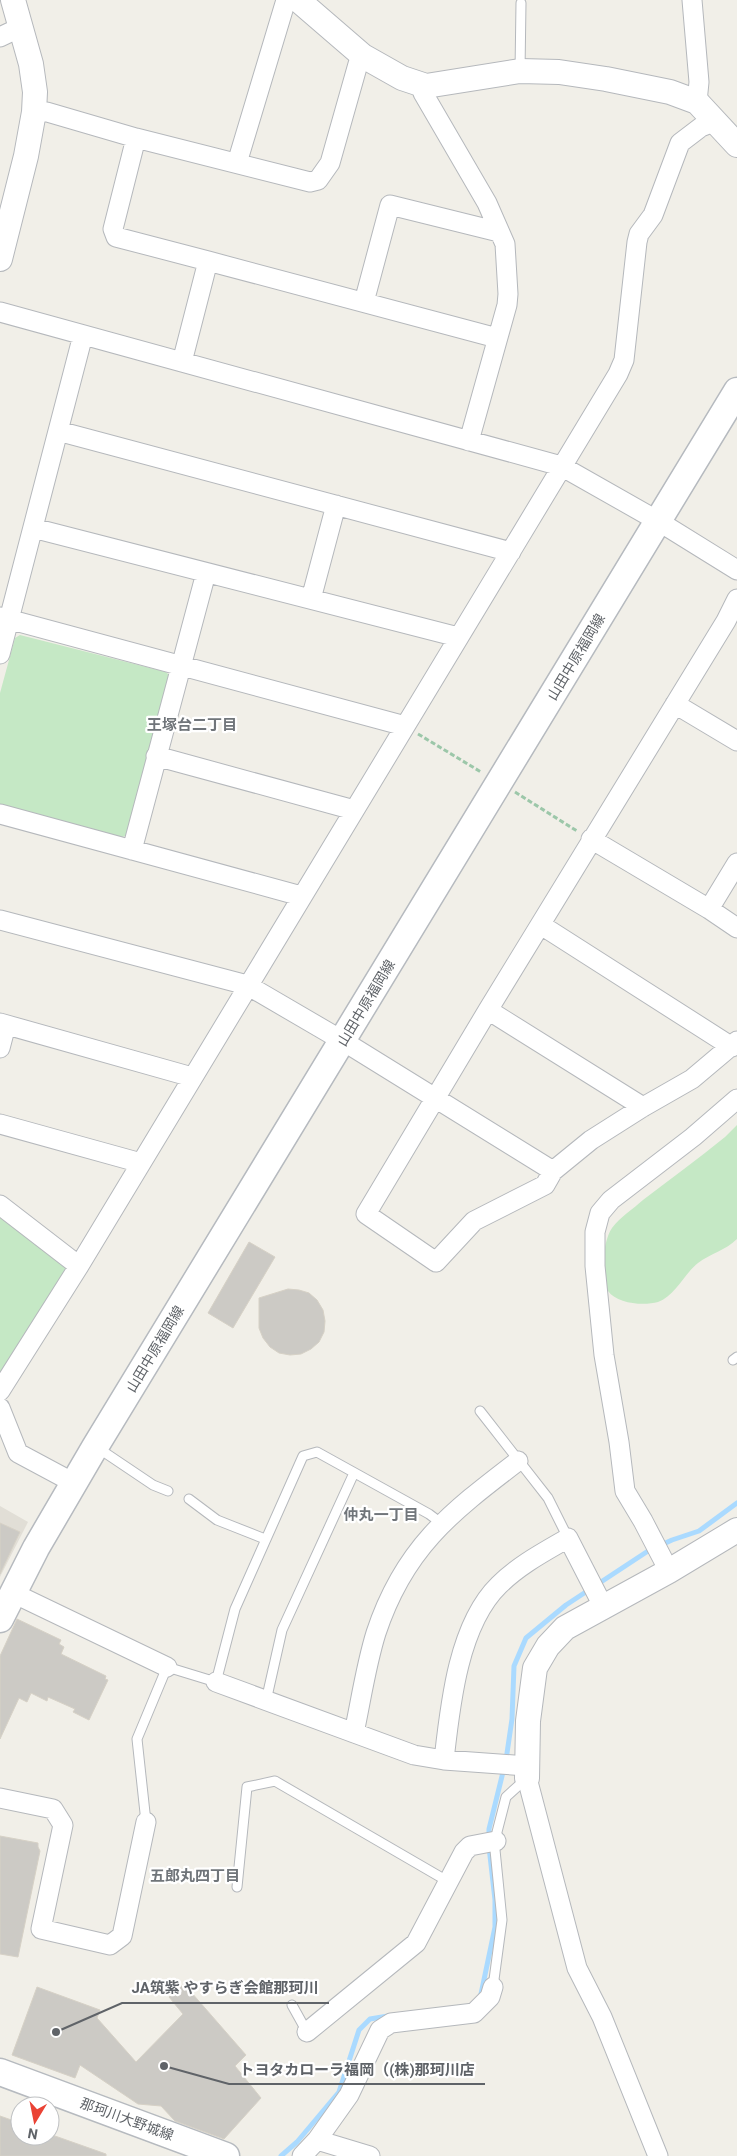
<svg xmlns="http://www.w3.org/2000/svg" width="737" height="2156" viewBox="0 0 737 2156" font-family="Roboto,'Noto Sans JP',sans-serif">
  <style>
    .education { fill: #e1ded6 }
    .green { fill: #c5e8c5 }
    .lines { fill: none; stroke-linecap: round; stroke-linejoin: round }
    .stream { stroke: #aadaff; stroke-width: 5 }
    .building { fill: #cccac5; stroke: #d6d1c6 }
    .service-casing { stroke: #b5b8bc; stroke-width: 11 }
    .minor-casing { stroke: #b5b8bc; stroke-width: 21 }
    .tertiary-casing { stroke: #b5b8bc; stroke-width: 26 }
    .secondary-casing { stroke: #b6babf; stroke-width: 29 }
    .path { stroke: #9cc7a9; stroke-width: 3; stroke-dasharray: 5 2.5; stroke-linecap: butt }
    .service { stroke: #fff; stroke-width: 9 }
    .minor { stroke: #fff; stroke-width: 19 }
    .tertiary { stroke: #fff; stroke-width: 24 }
    .secondary { stroke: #fff; stroke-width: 26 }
    .labels { text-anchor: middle; stroke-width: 4.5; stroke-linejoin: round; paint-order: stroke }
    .street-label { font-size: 14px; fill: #5f6368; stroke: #fff }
    .neighbourhood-label { font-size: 15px; font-weight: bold; fill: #70757a; stroke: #fff }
    .leader { fill: none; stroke: #5f6368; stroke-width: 2 }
    .callout-dot { fill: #5f6368; stroke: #fff; stroke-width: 2 }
    .callout-label { font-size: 15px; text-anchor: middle; font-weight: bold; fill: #5f6368; stroke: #fff; stroke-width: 4.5; stroke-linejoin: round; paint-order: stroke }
  </style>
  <rect width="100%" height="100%" fill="#f1efe8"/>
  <path class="education" d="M 0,1506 L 28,1522 L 0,1577 Z"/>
  <path class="green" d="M 20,635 L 166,672 L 171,677 L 128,835 L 119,838 L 0,806 L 0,693 L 15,638 Z
    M 737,1125 L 737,1239 C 726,1250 710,1254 698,1263 C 684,1274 675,1296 658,1302 C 644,1306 617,1304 608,1291 C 599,1277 603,1241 612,1228 C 620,1217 633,1209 643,1200 C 670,1179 698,1159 725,1137 Z
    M 0,1214 L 70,1266 L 0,1382 Z"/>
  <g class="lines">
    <path class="stream" d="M 506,1760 L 512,1719 L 514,1666 L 526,1638 L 566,1605 L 648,1551 L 672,1540 L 699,1531 L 737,1503
      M 489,1838 L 489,1829 L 504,1768
      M 481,1994 L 495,1927 L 495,1900 L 489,1847
      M 281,2156 L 297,2142 L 339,2092 L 359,2030 L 370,2019 L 388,2016"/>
  </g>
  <path class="building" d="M 249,1242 L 275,1257 L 233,1328 L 208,1313 Z
    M 288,1289 L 299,1290 L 309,1293 L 317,1300 L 323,1310 L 325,1321 L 324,1332 L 319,1342 L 311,1349 L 301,1354 L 290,1355 L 279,1353 L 270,1347 L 263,1338 L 259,1328 L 259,1298 Z
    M 0,1523 L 20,1532 L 0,1574 Z
    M 17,1619 L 61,1640 L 59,1644 L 64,1647 L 61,1654 L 106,1676 L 105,1679 L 108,1680 L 89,1720 L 73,1712 L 75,1709 L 48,1697 L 47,1701 L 31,1693 L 27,1702 L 19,1698 L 0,1739 L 0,1656 Z
    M 0,1836 L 38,1843 L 38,1847 L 40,1851 L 18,1957 L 0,1954 Z
    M 184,1984 L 246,2055 L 235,2066 L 261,2098 L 224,2139 L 175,2121 L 161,2106 L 138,2104 L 80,2065 L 75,2078 L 12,2055 L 37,1987 L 100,2010 L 97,2018 L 136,2062 L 183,2014 L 169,1997 Z
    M 0,2116 L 20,2123 L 20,2136 L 55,2136 L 106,2154 L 106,2156 L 0,2156 Z"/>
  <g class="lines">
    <g class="service-casing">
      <path id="service" d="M 520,71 L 521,3
        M 733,1360 L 737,1357
        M 480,1411 L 548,1498 L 568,1538
        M 98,1448 L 153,1485 L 168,1491
        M 189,1499 L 217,1520 L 265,1539
        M 266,1701 L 282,1630 L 354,1473
        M 146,1822 L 137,1739 L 167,1667 L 216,1682 L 235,1609 L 303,1456 L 317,1452 L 429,1514 L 441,1523
        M 237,1887 L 247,1787 L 275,1781 L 449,1882
        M 493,1987 L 502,1920 L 495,1850 L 497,1832 L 506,1797 L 527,1778
        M 292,2005 L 307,2032"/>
    </g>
    <g class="minor-casing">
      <path id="minor" d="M 692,0 L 699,82 L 697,102
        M 0,37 L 21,27
        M 426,86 L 423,93 L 487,203 L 505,244 L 508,294 L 507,305 L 469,441
        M 34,112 L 47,112 L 136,138 L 113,229 L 116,237 L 208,261 L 182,362
        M 136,138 L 310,182 L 318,180 L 330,163 L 358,64 L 363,56
        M 237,163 L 286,0
        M 208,261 L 497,338
        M 364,302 L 390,205 L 499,232
        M 0,312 L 561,466 L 658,521 L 737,570
        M 58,431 L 511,552
        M 33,528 L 458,637
        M 311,599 L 336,505
        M 737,599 L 726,621 L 488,1010 L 366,1214 L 436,1262 L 474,1221 L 545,1185 L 553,1171 L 591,1140 L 643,1107 L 692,1079 L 737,1041
        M 0,617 L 405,726
        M 0,654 L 83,335
        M 675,704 L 737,741
        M 156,756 L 354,810
        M 0,814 L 301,896
        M 591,839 L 709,909 L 737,863
        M 132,850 L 206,573
        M 709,909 L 737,928
        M 0,920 L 247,985 L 343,1041 L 553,1171
        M 541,925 L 732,1047
        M 488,1010 L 643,1107
        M 0,1023 L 192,1077
        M 0,1048 L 6,1025
        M 0,1124 L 141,1163
        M 0,1205 L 79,1266
        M 0,1391 L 79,1266 L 618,374 L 624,360 L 637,242 L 639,234 L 653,215 L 680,143 L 701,127 L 714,122
        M 0,1408 L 18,1453 L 74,1483
        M 669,1571 L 643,1521 L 625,1491 L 619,1442 L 604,1355 L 595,1266 L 595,1232 L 600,1213 L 611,1200 L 693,1137 L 737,1099
        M 13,1593 L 167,1667
        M 216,1682 L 414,1755 L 444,1760 L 527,1766
        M 354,1733 C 361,1700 366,1665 376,1633 C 404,1548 450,1513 518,1461
        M 444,1760 C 450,1706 458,1625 499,1585 C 519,1565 544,1552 568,1538 L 603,1606
        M 527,1778 L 577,1968 L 602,2017 L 658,2156
        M 0,1798 L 53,1809 L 63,1825 L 41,1929 L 110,1945 L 122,1936 L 146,1822
        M 307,2032 L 416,1943 L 464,1852 L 470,1846 L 496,1841
        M 317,2140 L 370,2156
        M 302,2156 L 317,2140 L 349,2095 L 380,2030 L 391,2023 L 474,2013 L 490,1997 L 493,1987"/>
    </g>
    <g class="tertiary-casing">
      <path id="tertiary" d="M 298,0 L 363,56 L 402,78 L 426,86 L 520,71 L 559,72 L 606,79 L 670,92 L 697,102 L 737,145
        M 0,259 L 26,156 L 34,112 L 35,92 L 31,64 L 13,0
        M 527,1778 L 528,1721 L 535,1668 L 548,1646 L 565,1628 L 669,1571 L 737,1530"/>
    </g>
    <g class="secondary-casing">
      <path id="secondary" d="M 0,1619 L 36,1548 L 95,1447 L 737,391
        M 0,2072 L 226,2156"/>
    </g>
    <path class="path" d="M 418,734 L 481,772
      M 515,792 L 577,831"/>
    <use href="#service" class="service"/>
    <use href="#minor" class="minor"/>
    <use href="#tertiary" class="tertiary"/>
    <use href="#secondary" class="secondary"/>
  </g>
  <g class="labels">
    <g class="street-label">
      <text transform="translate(576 657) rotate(-59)" y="5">山田中原福岡線</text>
      <text transform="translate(366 1003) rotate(-59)" y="5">山田中原福岡線</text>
      <text transform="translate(155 1349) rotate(-59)" y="5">山田中原福岡線</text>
      <text transform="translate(127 2119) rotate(20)" y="5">那珂川大野城線</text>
    </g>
    <g class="neighbourhood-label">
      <text x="192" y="730">王塚台二丁目</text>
      <text x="381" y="1520">仲丸一丁目</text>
      <text x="195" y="1881">五郎丸四丁目</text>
    </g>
  </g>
  <path class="leader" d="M56 2032L122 2003H329M164 2066L229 2084H485"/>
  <g class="callout-dot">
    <circle cx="56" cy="2032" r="5"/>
    <circle cx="164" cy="2066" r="5"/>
  </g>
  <g class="callout-label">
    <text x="225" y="1993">JA筑紫 やすらぎ会館那珂川</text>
    <text x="357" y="2075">トヨタカローラ福岡（(株)那珂川店</text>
  </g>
  <g transform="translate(35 2121) rotate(190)"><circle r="24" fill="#ffffff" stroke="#bfc1c3"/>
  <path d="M0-4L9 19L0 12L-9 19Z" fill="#ea4335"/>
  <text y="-8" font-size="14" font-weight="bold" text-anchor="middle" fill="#5f6368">N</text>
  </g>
</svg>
